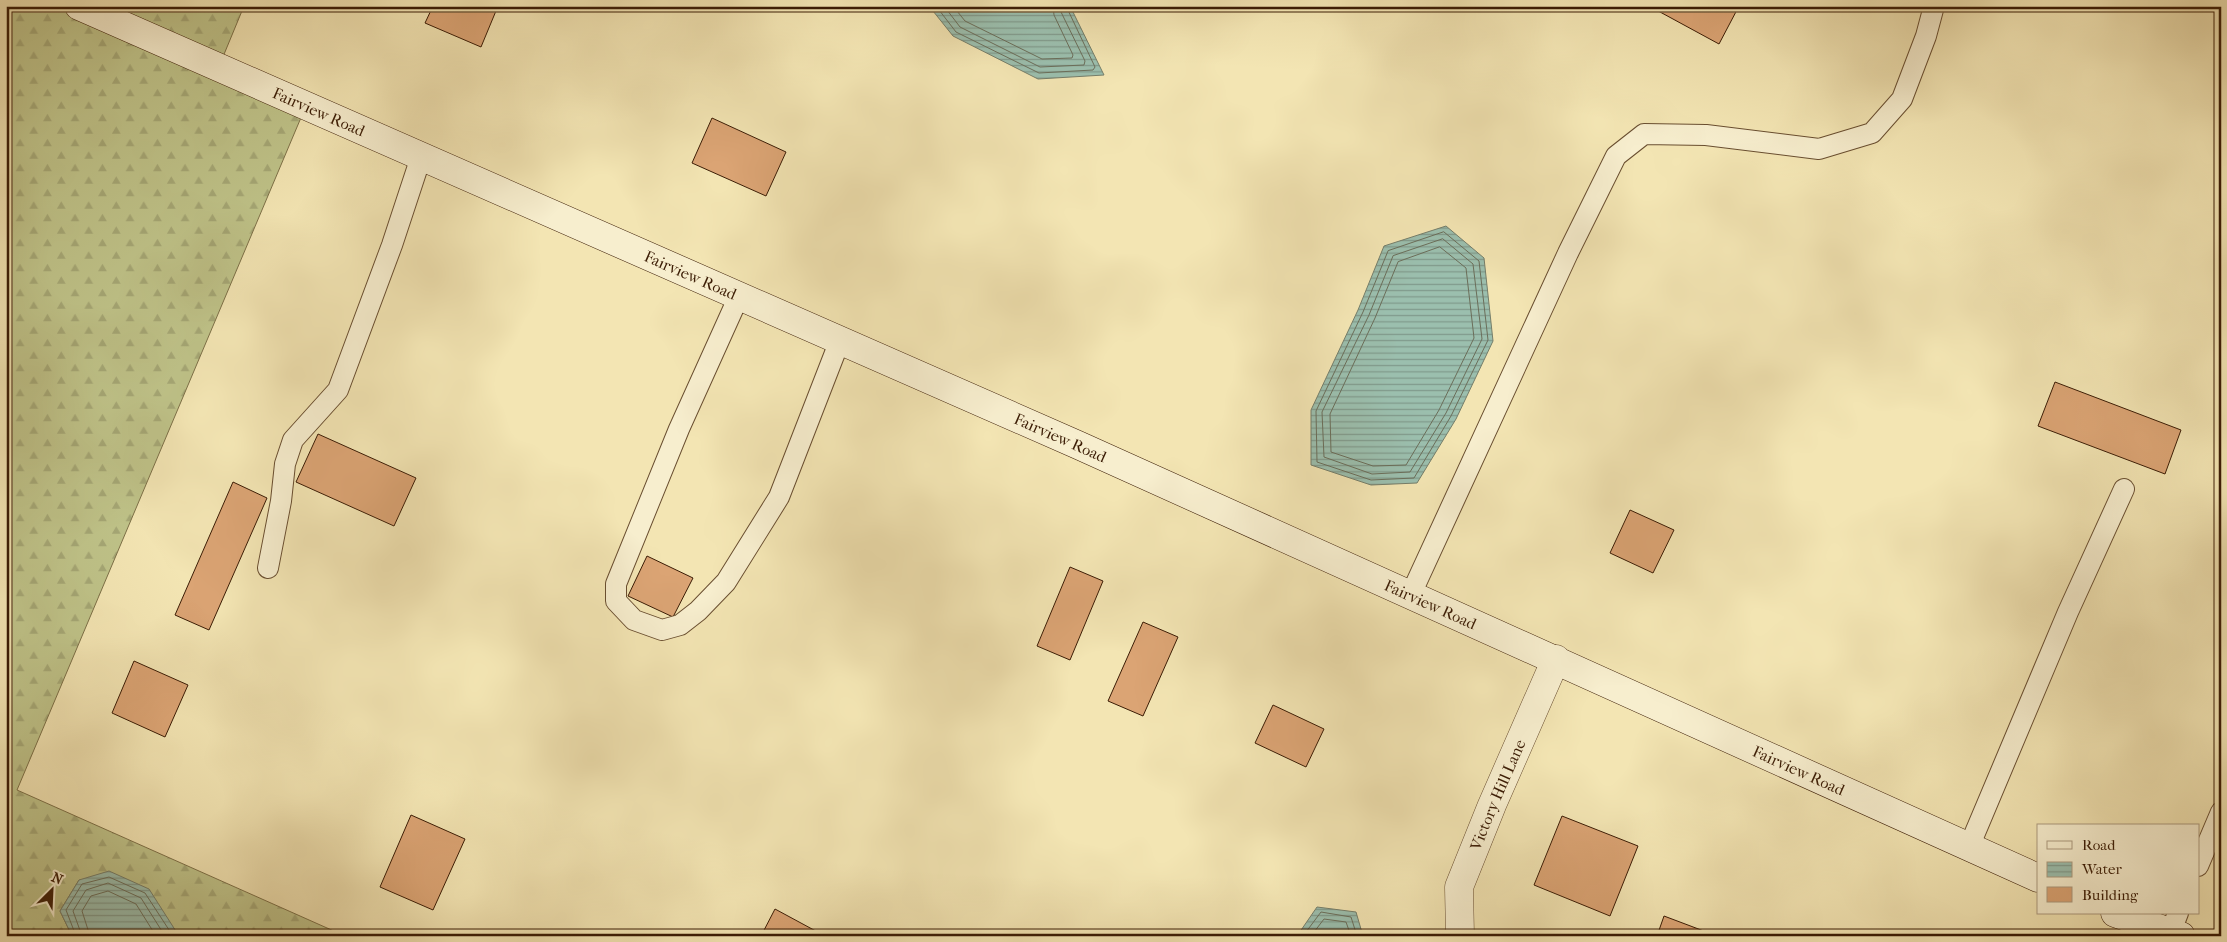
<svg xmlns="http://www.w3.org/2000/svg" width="2227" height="942" viewBox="0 0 2227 942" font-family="'IM FELL French Canon',serif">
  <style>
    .forest { fill: url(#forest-firs); stroke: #7d7047 }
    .water { fill: url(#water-rules); stroke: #757e6a }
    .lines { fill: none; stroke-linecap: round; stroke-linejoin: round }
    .shore { stroke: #6b6e5a; stroke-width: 1 }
    .building { fill: #dba474; stroke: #3b1c05 }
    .lane-casing { stroke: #694e30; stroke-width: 22 }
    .street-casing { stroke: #694e30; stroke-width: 29 }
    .secondary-casing { stroke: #3b1c05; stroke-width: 29 }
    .lane { stroke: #f7eece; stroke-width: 20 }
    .street { stroke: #f7eece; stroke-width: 28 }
    .secondary { stroke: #f7eece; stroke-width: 28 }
    .labels { text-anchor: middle; stroke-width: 4.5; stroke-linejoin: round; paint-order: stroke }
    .street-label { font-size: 16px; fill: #3b1c05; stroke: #f7eece }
  </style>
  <defs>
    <pattern id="forest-firs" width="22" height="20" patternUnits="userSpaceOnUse" patternTransform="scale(1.25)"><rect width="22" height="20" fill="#bfc389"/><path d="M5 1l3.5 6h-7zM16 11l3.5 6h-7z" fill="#a5a775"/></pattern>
    <pattern id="water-rules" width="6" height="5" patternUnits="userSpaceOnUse" patternTransform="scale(1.25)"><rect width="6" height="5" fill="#9bbfae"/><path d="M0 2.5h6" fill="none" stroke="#809a8c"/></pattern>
  </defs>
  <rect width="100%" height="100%" fill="#f3e5b3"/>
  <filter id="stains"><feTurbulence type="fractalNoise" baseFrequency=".004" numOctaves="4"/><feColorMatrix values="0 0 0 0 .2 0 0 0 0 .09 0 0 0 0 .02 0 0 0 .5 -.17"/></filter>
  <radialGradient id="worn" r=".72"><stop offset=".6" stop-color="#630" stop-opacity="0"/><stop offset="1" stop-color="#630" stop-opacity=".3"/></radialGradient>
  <path class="forest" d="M 6,6 L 244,6 L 220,64 L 308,101 L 17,790 L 345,936 L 179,936 L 167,919 L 79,880 L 60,911 L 72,936 L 6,936 Z"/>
  <path class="water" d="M 929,6 L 1070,6 L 1104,75 L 1038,79 L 953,36 Z
    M 1446,226 L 1484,258 L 1493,341 L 1456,419 L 1417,483 L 1371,485 L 1311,465 L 1311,410 L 1358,310 L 1384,246 Z
    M 109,871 L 149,889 L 179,936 L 72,936 L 60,911 L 79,880 Z
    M 1317,907 L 1356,912 L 1363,936 L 1297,936 Z"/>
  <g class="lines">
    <path class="shore" d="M 936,6 L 956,32 L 1039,73 L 1093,70 L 1095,67 L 1066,6
      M 944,6 L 960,27 L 1040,67 L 1084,65 L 1085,61 L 1061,12 L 1060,6
      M 953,6 L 965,21 L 1042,59 L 1072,58 L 1073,55 L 1054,15 L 1053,6
      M 1444,232 L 1479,261 L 1488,340 L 1451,416 L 1414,478 L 1371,480 L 1317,462 L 1316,411 L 1363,312 L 1388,251 Z
      M 1443,239 L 1473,264 L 1482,339 L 1446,413 L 1410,472 L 1372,474 L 1324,457 L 1322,412 L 1369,315 L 1393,256 Z
      M 1440,247 L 1466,268 L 1474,338 L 1439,410 L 1406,465 L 1373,466 L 1331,452 L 1330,414 L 1375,318 L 1398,262 Z
      M 76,936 L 66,910 L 82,884 L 109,877 L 145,893 L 173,936
      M 82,936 L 73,911 L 86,890 L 108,883 L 141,898 L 165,936
      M 90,936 L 82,911 L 91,896 L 108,891 L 136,904 L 156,936
      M 1303,936 L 1321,912 L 1351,917 L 1357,936
      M 1311,936 L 1324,919 L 1346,922 L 1351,936"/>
  </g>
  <path class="building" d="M 433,6 L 498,6 L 481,47 L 425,23 Z
    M 1649,6 L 1739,6 L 1719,44 Z
    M 712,118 L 786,152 L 766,196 L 692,163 Z
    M 2055,382 L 2181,430 L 2165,474 L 2038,426 Z
    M 318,434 L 416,478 L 394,526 L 296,482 Z
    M 233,482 L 267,498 L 209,630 L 175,615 Z
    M 1630,510 L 1674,530 L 1653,573 L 1610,553 Z
    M 647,556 L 693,578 L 673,617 L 628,596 Z
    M 1070,567 L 1103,581 L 1070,660 L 1037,646 Z
    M 1143,622 L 1178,637 L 1143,716 L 1108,701 Z
    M 134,661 L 188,685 L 165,737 L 112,713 Z
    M 1273,705 L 1324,729 L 1306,767 L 1255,743 Z
    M 411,815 L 465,839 L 433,910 L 380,887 Z
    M 1562,816 L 1638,846 L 1610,916 L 1534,885 Z
    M 775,909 L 825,936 L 761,936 Z
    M 1664,916 L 1717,936 L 1657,936 Z"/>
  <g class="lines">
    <g class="lane-casing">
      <path id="lane" d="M 739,296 L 679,429 L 616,584 L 616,601 L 634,620 L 662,630 L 680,625 L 698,611 L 726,582 L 779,497 L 840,340
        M 268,568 L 281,501 L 285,464 L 293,440 L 338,390 L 392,245 L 421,157
        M 1411,594 L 1568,253 L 1616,156 L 1644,134 L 1706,135 L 1819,149 L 1872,133 L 1902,99 L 1926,36 L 1934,6
        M 1969,847 L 2068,612 L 2124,489
        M 2198,866 L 2221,812
        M 2171,931 L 2178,913"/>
    </g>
    <g class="street-casing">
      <g id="street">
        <path id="s1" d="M 1460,936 L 1459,887 L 1492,805 L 1556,659"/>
      </g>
    </g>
    <g class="secondary-casing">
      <g id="secondary">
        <path id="s2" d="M 79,6 L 1078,445 L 2038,878"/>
        <path d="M 2115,913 L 2181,936"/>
      </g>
    </g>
    <use href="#lane" class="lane"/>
    <use href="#street" class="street"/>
    <use href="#secondary" class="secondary"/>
  </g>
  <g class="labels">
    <g class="street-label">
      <text dy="6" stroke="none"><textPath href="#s2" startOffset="262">Fairview Road</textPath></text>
      <text dy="6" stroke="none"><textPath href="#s2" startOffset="668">Fairview Road</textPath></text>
      <text dy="6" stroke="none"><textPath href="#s2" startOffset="1072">Fairview Road</textPath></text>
      <text dy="6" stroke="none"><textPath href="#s2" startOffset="1478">Fairview Road</textPath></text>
      <text dy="6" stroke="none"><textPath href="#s2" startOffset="1882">Fairview Road</textPath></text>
      <text dy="6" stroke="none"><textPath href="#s1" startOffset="149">Victory Hill Lane</textPath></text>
    </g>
  </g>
  <rect width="2227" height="942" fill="none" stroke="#f3e5b3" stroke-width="25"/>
  <rect x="8" y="8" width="2212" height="927" fill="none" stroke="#3b1c05" stroke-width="2.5"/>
  <rect x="12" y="12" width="2202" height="917" fill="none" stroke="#3b1c05"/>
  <rect x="2037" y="824" width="162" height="90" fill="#f7eece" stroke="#ac9a7e"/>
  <rect x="2047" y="841" width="25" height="8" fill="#f7eece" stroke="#ac9a7e"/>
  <text x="2082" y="850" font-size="15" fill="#3b1c05">Road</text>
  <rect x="2047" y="862" width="25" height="15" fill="url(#water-rules)" stroke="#ac9a7e"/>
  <text x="2082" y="874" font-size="15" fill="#3b1c05">Water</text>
  <rect x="2047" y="887" width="25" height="15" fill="#dba474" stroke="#ac9a7e"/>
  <text x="2082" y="900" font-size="15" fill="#3b1c05">Building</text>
  <g transform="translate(52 890) rotate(24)" stroke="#f7eece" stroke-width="4" paint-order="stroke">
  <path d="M0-4L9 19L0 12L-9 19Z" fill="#3b1c05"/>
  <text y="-8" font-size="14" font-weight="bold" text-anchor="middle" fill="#3b1c05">N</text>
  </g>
  <rect width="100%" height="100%" filter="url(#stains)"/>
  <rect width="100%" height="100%" fill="url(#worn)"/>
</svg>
